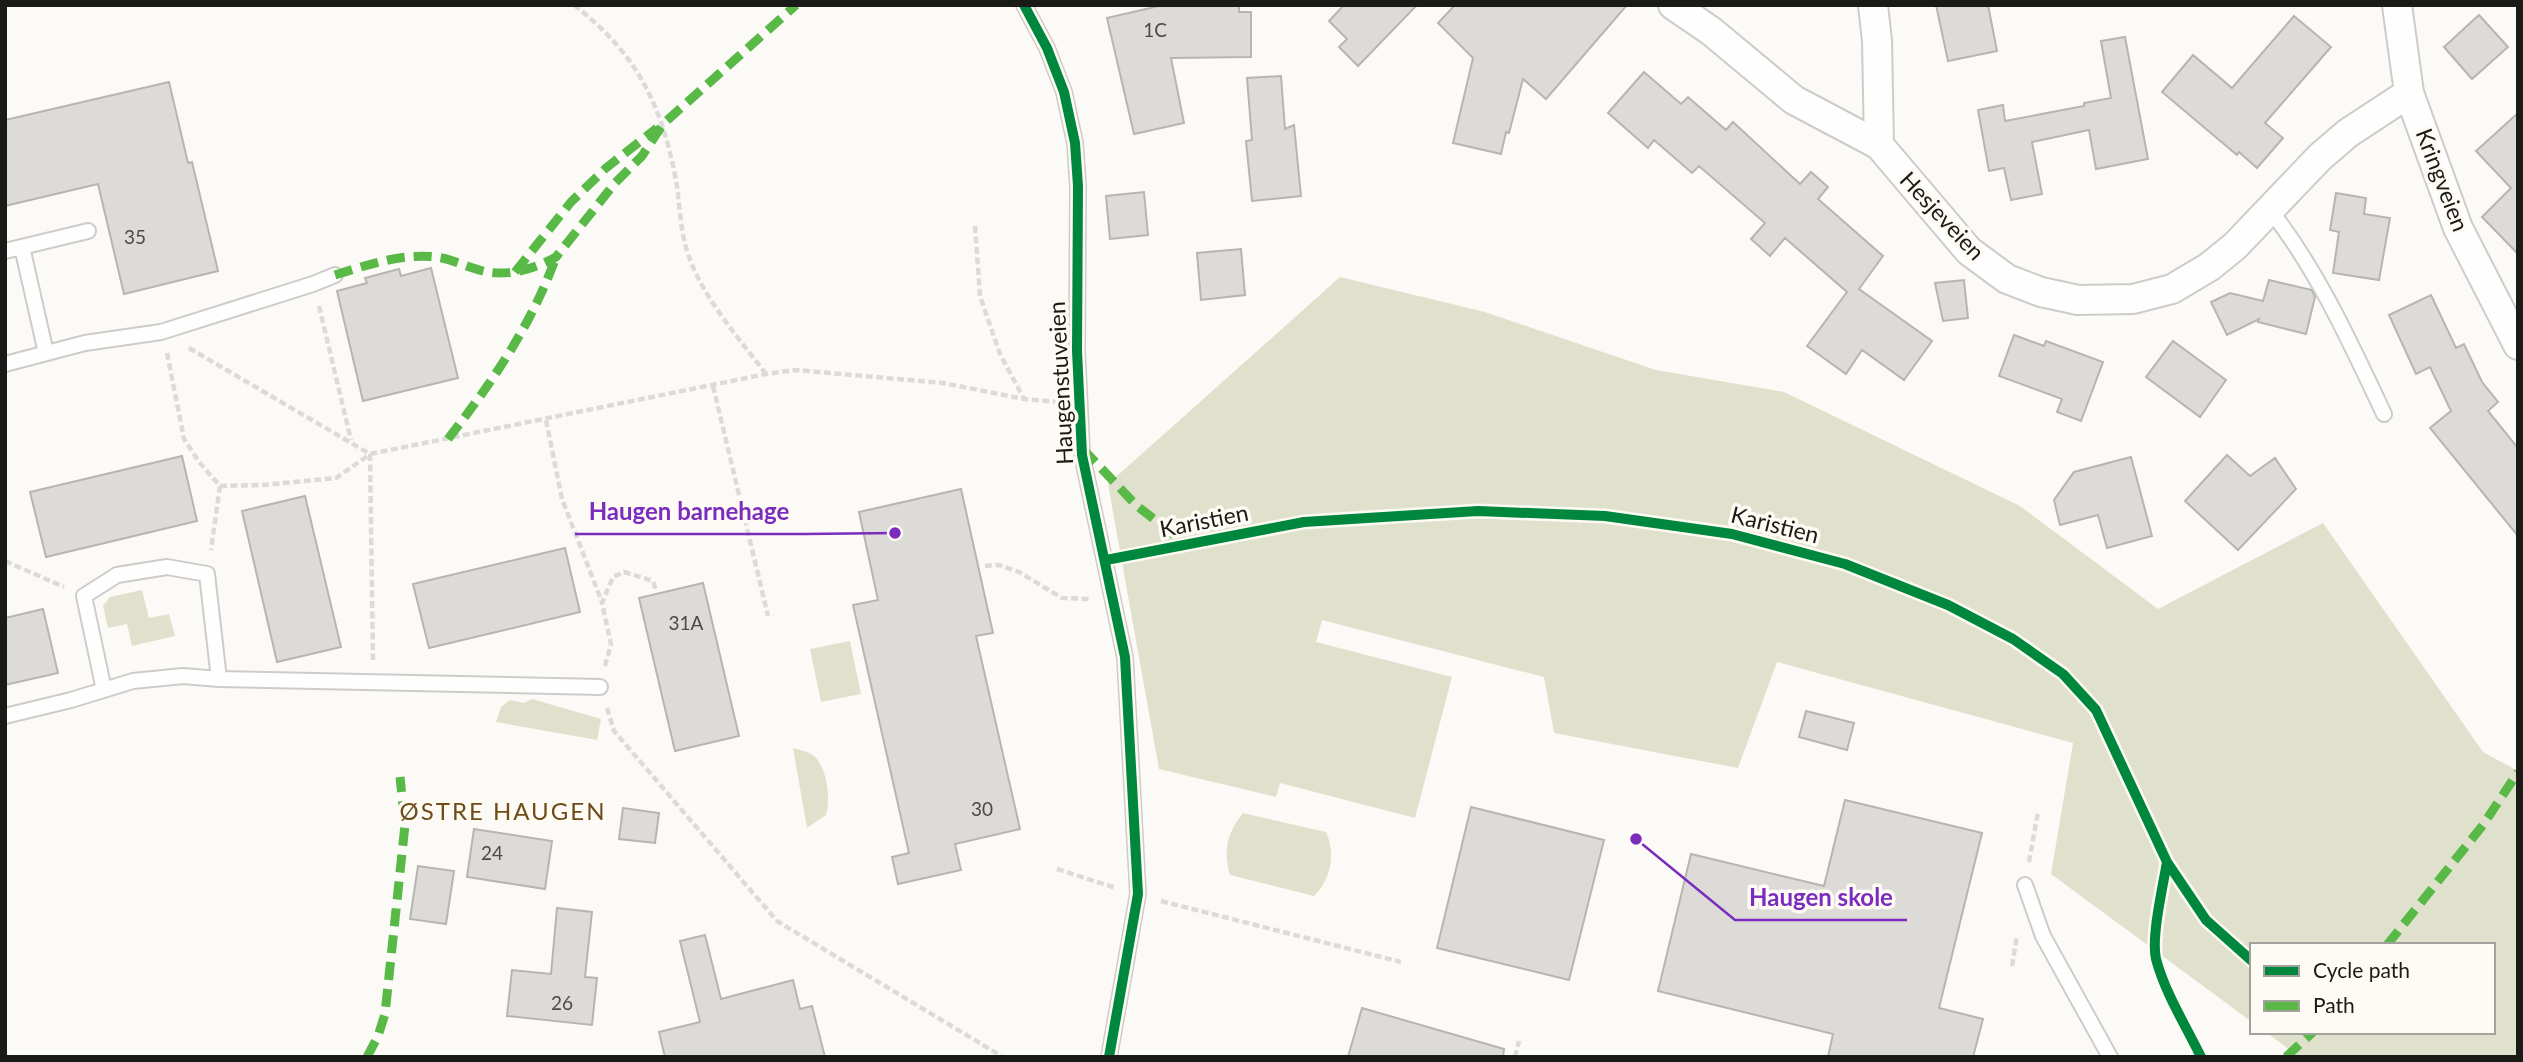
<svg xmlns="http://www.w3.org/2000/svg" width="2523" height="1062" viewBox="0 0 2523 1062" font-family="Lato,sans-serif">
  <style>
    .green { fill: #dfe1cd }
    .building { fill: #dddbd8; stroke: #b7b5b2; stroke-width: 2 }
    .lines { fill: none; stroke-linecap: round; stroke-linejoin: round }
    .service-casing { stroke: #ceccc9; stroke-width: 18 }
    .minor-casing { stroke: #ceccc9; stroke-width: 32 }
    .path { stroke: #dcdbda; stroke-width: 4.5; stroke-dasharray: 7 3.5; stroke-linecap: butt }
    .service { stroke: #fffefe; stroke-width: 14 }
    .minor { stroke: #fffefe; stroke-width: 28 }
    .quiet { stroke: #58b947; stroke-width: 9; stroke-dasharray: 18 9; stroke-linecap: butt }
    .cycleway-casing { stroke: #fefbf4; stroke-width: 15 }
    .cycleway { stroke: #00873e; stroke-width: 10 }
    .labels { text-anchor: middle; stroke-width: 7; stroke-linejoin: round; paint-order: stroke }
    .number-label { font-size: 19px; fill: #4b4a47 }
    .street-label { font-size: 23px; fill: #1a1a17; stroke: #fefbf4 }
    .neighbourhood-label { font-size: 24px; letter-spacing: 2px; fill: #6e4d19; stroke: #fefbf4 }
    .leader { fill: none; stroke: #7b2cbf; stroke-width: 2.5 }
    .callout-dot { fill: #7b2cbf; stroke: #fefbf4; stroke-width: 2.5 }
    .callout-label { font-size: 24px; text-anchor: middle; font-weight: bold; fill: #7b2cbf; stroke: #fefbf4; stroke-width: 7; stroke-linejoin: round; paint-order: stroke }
  </style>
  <rect width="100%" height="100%" fill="#fcfaf6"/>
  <path class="green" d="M 1340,277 L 1485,312 L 1656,370 L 1784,392 L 2020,506 L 2158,609 L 2323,523 L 2483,752 L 2518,771 L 2518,1057 L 2299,1057 L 2266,1032 L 2493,1032 L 2493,945 L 2252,945 L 2252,1022 L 2051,874 L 2073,743 L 1777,662 L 1738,768 L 1554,733 L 1544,677 L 1322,620 L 1316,642 L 1452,677 L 1415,818 L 1280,783 L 1276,797 L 1159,769 L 1108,484 Z
    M 142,590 L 149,618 L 169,614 L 175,636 L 132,646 L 127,624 L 108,628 L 103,606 L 110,597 Z
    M 850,641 L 861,694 L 821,702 L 810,649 Z
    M 532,699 L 601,719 L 597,740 L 496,722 L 501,707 L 510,700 L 524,703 Z
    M 793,748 C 800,750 808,751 814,756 C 827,767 831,799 826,815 L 807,828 Z
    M 1243,813 L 1326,832 C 1336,854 1331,879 1314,896 L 1230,875 C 1223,850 1227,833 1243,813 Z"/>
  <path class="building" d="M 1163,5 L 1239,5 L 1239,12 L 1251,12 L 1251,57 L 1171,58 L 1184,123 L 1134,134 L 1107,18 Z
    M 1344,5 L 1417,5 L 1358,66 L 1339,47 L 1347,39 L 1329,21 Z
    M 1455,5 L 1627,5 L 1546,99 L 1523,79 L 1509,133 L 1506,132 L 1501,154 L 1453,143 L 1473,58 L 1438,23 Z
    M 1936,5 L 1988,5 L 1997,51 L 1948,61 Z
    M 2479,15 L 2508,47 L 2472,79 L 2444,47 Z
    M 2294,16 L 2331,47 L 2265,123 L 2283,138 L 2257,168 L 2239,152 L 2237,155 L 2162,92 L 2193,55 L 2232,88 Z
    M 2125,37 L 2148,159 L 2096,169 L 2089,130 L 2032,142 L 2042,194 L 2011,200 L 2004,168 L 1989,171 L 1978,110 L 2003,105 L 2005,121 L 2084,106 L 2084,103 L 2111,98 L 2101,41 Z
    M 1644,72 L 1681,104 L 1688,97 L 1726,130 L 1733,122 L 1800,184 L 1811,172 L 1828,187 L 1818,199 L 1883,256 L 1859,289 L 1932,341 L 1904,380 L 1862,350 L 1846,374 L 1807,346 L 1847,292 L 1785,238 L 1770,256 L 1751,239 L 1765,223 L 1699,166 L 1692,173 L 1654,140 L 1648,148 L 1608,113 Z
    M 1281,76 L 1285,129 L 1294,125 L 1301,196 L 1252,201 L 1246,141 L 1252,140 L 1247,78 Z
    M 169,82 L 188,163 L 192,162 L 218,271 L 124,294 L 98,184 L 5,206 L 5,120 Z
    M 2518,113 L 2518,254 L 2482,217 L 2511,188 L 2476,151 Z
    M 1144,192 L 1148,235 L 1110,239 L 1106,196 Z
    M 2336,193 L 2366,198 L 2364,214 L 2390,218 L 2379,280 L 2333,273 L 2339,232 L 2330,230 Z
    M 1241,249 L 1245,295 L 1201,300 L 1197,253 Z
    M 431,268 L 458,378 L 363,401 L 337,291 L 367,283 L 365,278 L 399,269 L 401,276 Z
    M 1964,280 L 1968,318 L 1943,321 L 1935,283 Z
    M 2269,280 L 2312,290 L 2315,297 L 2306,334 L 2258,322 L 2259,319 L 2227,335 L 2211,302 L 2230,293 L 2263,301 Z
    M 2431,295 L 2456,348 L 2464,344 L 2482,382 L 2498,402 L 2488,411 L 2518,448 L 2518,536 L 2430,428 L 2451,411 L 2430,367 L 2416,374 L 2389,315 Z
    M 2014,335 L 2044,346 L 2046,341 L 2103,362 L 2081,421 L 2057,412 L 2062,399 L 1999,376 Z
    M 2173,341 L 2226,380 L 2200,417 L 2146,377 Z
    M 2227,455 L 2250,476 L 2275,458 L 2296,489 L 2238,550 L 2185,501 Z
    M 182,456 L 197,521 L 46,557 L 30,492 Z
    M 2131,457 L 2152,536 L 2107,548 L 2098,515 L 2060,525 L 2054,500 L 2074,472 Z
    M 961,489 L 993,633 L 976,636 L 1020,829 L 955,844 L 961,870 L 898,884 L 892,857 L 909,853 L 853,605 L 878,600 L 859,512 Z
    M 305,496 L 341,647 L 277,662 L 242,511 Z
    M 565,548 L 580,612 L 429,648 L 413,584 Z
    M 703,583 L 739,736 L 675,751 L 639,598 Z
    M 43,609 L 58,673 L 5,685 L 5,618 Z
    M 1806,711 L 1854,723 L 1847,750 L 1799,737 Z
    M 1845,800 L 1982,833 L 1939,1008 L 1983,1019 L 1973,1057 L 1828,1057 L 1833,1034 L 1658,991 L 1691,854 L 1824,886 Z
    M 1471,807 L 1604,840 L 1569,980 L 1437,948 Z
    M 623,808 L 659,813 L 655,843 L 619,839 Z
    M 474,829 L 552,841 L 545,889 L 467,877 Z
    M 418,866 L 454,871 L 446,924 L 410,919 Z
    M 557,908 L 592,912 L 585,977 L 597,978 L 592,1025 L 507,1016 L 512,970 L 551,974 Z
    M 705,935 L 721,999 L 793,980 L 800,1009 L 812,1006 L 825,1057 L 665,1057 L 659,1032 L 700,1022 L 680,941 Z
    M 1362,1008 L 1504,1049 L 1503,1057 L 1348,1057 Z"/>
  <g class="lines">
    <g class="service-casing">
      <path id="service" d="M 1024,5 L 1047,48 L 1064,92 L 1075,143 L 1078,186 L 1077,351 L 1082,455 L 1125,657 L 1138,894 L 1109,1057
        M 2271,211 C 2319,273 2351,344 2384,414
        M 22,247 L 46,353
        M 5,251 L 88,231
        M 5,364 L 85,343 L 161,332 L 313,284 L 335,275
        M 104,690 L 84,596 L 117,575 L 167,567 L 207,574 L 219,679
        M 5,716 L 71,700 L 133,681 L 183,676 L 219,679 L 600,687
        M 2025,885 L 2043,936 L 2110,1057"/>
    </g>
    <g class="minor-casing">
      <path id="minor" d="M 1673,5 L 1711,31 L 1794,100 L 1879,145 L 1969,251 L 2007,279 L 2041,292 L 2078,300 L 2133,299 L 2172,289 L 2209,267 L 2235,246 L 2320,157 L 2348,133 L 2409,93
        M 1873,5 L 1877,41 L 1879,145
        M 2397,5 L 2409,93 L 2458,228 L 2518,345"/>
    </g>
    <path class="path" d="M 574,5 C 637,54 661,103 676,180 C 680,204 680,231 688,254 C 703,298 738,337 766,374
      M 975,226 L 980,296 L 1000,354 L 1024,399
      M 319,306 L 351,440
      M 189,348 L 370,454 L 766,374 L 796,370 L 943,383 L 1024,399 L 1058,402
      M 167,353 L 184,439 L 199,462 L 220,486 L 211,550
      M 713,386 L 768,616
      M 546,420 L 562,499 L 602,602
      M 370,454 L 373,660
      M 220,486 L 263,485 L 336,478 L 369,455
      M 5,561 L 64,587
      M 985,566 L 999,565 L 1019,572 L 1062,598 L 1091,599
      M 605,666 L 611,644 L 602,603 L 613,577 L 624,572 L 653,581 L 656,591
      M 607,708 L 614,731 L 777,921 L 1003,1057
      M 2029,862 L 2038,812
      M 1057,869 L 1116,888
      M 1161,901 L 1401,962
      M 2012,966 L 2017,936
      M 1515,1057 L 1519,1041"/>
    <use href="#service" class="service"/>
    <use href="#minor" class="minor"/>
    <path class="quiet" d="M 515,272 L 571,202 L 606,168 L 657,128
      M 335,275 C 367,265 402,253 436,257 C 452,259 467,267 483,271 C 508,277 534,269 556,257 L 615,183 L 642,156 L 663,124 L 796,5
      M 448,439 C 493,381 531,326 556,257
      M 1083,449 L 1136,505 L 1188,546
      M 2387,945 L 2483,825 L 2518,772
      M 367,1057 L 378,1036 L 385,1014 L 405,825 L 400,777
      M 2286,1057 L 2313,1032"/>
    <g class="cycleway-casing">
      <path id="cycleway" d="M 1024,5 L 1047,48 L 1064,92 L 1075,143 L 1078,186 L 1077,351 L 1082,455 L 1125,657 L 1138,894 L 1109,1057
        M 1106,560 L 1304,522 L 1478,511 L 1605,516 L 1732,534 L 1845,564 L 1948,605 L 2013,639 L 2063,674 L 2096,710 L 2167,862 L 2206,920 L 2252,961
        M 2167,862 C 2163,886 2151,937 2156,959 C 2165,993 2186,1026 2201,1057"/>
    </g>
    <use href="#cycleway" class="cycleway"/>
  </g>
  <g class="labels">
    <g class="number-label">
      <text x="1155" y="37">1C</text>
      <text x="135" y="244">35</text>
      <text x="686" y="630">31A</text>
      <text x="982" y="816">30</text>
      <text x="492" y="860">24</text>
      <text x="562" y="1010">26</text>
    </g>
    <g class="street-label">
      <text transform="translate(2442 180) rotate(69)" y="8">Kringveien</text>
      <text transform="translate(1942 216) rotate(47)" y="8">Hesjeveien</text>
      <text transform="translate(1061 383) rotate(-93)" y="8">Haugenstuveien</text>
      <text transform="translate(1204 521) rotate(-11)" y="8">Karistien</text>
      <text transform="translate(1775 525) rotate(14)" y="8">Karistien</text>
    </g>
    <g class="neighbourhood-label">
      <text x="503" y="820">ØSTRE HAUGEN</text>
    </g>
  </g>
  <path class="leader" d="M895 533L804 534H575M1636 839L1735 920H1907"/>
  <g class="callout-dot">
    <circle cx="895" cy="533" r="7"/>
    <circle cx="1636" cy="839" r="7"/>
  </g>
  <g class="callout-label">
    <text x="689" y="520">Haugen barnehage</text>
    <text x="1821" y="906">Haugen skole</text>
  </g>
  <rect width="2523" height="1062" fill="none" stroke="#1a1a17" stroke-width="14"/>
  <rect x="2250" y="943" width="245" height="91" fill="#fefbf4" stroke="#a3a19c" stroke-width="2"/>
  <rect x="2264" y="966" width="35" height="10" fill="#00873e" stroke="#a3a19c" stroke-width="2"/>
  <text x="2313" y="978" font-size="21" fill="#1a1a17">Cycle path</text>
  <rect x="2264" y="1001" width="35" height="10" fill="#58b947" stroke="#a3a19c" stroke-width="2"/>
  <text x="2313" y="1013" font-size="21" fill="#1a1a17">Path</text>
</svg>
